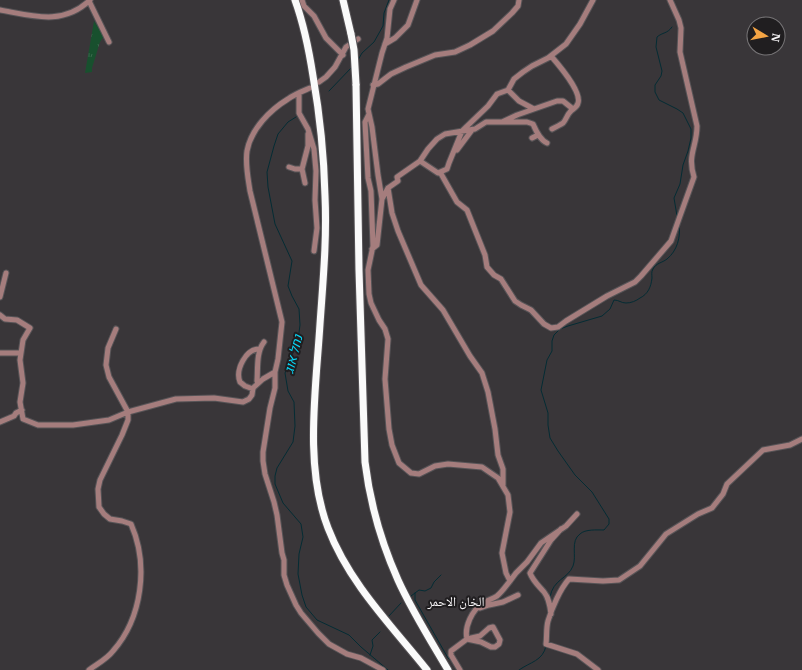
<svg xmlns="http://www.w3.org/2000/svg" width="802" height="670" viewBox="0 0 802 670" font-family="'IBM Plex Serif','Noto Naskh Arabic',Heebo,serif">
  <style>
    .park { fill: url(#park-tufts) }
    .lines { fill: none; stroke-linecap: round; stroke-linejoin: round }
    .stream { stroke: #042c34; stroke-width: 1 }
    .minor-casing { stroke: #575457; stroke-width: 7 }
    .highway-casing { stroke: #575457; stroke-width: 9 }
    .minor { stroke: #a57d7d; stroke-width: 5 }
    .highway { stroke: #fafafa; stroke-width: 7 }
    .highway-bridge-casing { stroke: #575457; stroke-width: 9; stroke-linecap: butt }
    .highway-bridge { stroke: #fafafa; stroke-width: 7 }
    .labels { text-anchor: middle; stroke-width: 4; stroke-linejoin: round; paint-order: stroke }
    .water-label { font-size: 13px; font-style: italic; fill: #08d7f7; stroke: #201e20 }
    .neighbourhood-label { font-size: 13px; fill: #f6f4f6; stroke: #201e20 }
  </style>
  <defs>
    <pattern id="park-tufts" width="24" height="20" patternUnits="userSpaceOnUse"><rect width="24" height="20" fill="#18502e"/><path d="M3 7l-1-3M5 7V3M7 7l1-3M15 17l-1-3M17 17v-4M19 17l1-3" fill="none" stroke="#3a6a4d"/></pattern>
  </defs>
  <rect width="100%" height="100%" fill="#393639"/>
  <path class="park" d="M 94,21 L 104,36 L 100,42 L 92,68 L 92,72 L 85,73 Z"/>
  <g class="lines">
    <path class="stream" d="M 672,27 C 667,34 663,32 657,37 L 656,47 L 662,71 L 661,76 L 655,85 L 655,92 L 659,100 L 677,109 L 683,113 L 691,129 L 691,138 L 688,151 L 683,165 L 680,184 L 674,198 L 677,216
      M 358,60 L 362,53 L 374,42 L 383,26 L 384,13 L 389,0
      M 329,91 L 352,67
      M 296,117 L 288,122 L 278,134 L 274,146 L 267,172 L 268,187 L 275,224 L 292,261 L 288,286 L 292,296 L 299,309 L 300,325 L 298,340 L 285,373 L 288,391 L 294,402 L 295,426 L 293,442 L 277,468 L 275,476 L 275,484 L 283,503 L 301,524 L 303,537 L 299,554 L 298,574 L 302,595 L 306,607 L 317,620 L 349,635 L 361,647 L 388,670
      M 415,593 L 415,600 L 448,658 L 453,662
      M 411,596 L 419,590 L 425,591 L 431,588 L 434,582 L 441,575
      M 550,597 C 553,579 568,579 573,566 C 577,556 570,541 580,534 C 585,529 597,530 604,530 L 609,524 L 609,519 L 592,492 L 575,475 L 558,451 L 550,438 L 548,425 L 548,413 L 541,390 L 547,360 L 552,351 L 552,341 L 554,335 L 560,329 L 568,326 L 602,316 L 610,309 L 614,300 C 619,300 621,303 626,303 C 631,303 636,301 640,298 C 648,294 651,287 652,278 C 652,275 651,272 653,269 C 656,263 662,263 667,259 C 677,251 681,237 679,225
      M 389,616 L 401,603
      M 370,655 L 373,646 L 372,640 L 380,632
      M 519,670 C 530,662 543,661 546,646"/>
    <g class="minor-casing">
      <path id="minor" d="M 302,0 L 304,6 L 314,16 L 326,38 L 343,55
        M 89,1 L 109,42
        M 0,10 C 33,16 63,26 90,0
        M 385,44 L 395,38 L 408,25 L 417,0
        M 551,56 C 558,64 582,92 578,103 C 577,108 572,109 570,112 C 567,115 566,120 563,123 C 560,125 556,127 552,129
        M 319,82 L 326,77 L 335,67 L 346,47 L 358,39
        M 373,85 L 378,84 L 391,74 L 406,67 L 435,55 L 455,52 L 470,45 L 493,31 L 512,13 L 518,6 L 519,0
        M 508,90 L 519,101 L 534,109 L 557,101 L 563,101 L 573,109
        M 299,94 L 299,113 L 308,129 L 314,149 L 316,171 L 315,200 L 317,228 L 314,251
        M 369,114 L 365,122 L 368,178 L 371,191 L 373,246 L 368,270 L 369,294 L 371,303 L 379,320 L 385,329 L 388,339 L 385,379 L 389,429 L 392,445 L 399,463 L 411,473 L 419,474 L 435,466 L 448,464 L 482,467 L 498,478 L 508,495 L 510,512 L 502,553 L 506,573 L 510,581 C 506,586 502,592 497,596 C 493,599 487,600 483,603 C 472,610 464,627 467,639 L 481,642 L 491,647 L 495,647 L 499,644 L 500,640 L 493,627 L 489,628 L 480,636 L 467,639 L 451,651 L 451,655 L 460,670
        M 503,122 L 527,122 L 533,124 C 536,131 540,140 547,143
        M 532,138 L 538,135
        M 457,150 L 472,130
        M 420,161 L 428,149 L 437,139 L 445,134 L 475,129 L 486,122 L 502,122 L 517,115 L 534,109
        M 289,167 L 295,169 L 302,169
        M 440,172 L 457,202 L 467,210 L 485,255 L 487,267 L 494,275 L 501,279 L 515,301 L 521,305 L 531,310 L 544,324 L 551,328 L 558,327 L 566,321 L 607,296 L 635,282 L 641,276 L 671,241 L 694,177 C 687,154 697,147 697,126 L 680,52 L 681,28 L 679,20 L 670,0
        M 305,183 L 302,169 L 308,146 L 308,134
        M 388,188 L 392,213 L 398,231 L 421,285 L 443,310 L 470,356 L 482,373 L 488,392 L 495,429 L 498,455 L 503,469 L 503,485
        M 382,199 L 388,188 L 398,181 L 397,177 L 420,161 L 438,173 L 447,169 L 449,163 L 462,131 L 488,106 L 497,94 L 508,90 L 514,79 L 523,72 L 532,66 L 548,58 L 566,44 L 580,24 L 593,0
        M 372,249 L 377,245 L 382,199 L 378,175 L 372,127 L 368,109 L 382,53 L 387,38 L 390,9 L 394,0
        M 0,297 L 6,273
        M 0,315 L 5,319 L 17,320 L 30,328 L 23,340 L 20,360 L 23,383 L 20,402 L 23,419 L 38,425 L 73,425 L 109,420 L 128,412 L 176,399 L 214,398 L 243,402 L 249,399 L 252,395 L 253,388 L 263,379 L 275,372 L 278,359 L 282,322 L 250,191 C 248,178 245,164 247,151 C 251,129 270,110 288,99 C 295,94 303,91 310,88
        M 0,353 L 21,353
        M 275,372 L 275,388 L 270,408 L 263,452 L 263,461 L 265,474 L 274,502 L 277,515 L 282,553 L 284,560 L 284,575 L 287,585 L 296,605 L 301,613 L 318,633 L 329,644 L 347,654 L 361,658 L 383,670
        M 258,383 L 257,381 C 258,369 256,352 264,342
        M 253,389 L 245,386 L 240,382 C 235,370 246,348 260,349
        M 0,422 L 14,416 L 16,413 L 22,410
        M 510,581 L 516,573 L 527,562 L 541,543 L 566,526 L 577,514
        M 480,608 L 489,605 L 503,602 L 518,595
        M 551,614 C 550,606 549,598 544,592 C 538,585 533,581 530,573 L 551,540 L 561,529
        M 89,670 C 97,664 107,659 113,651 C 142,618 149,565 131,524 L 122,521 L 110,519 L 104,514 L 99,507 L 98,489 L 100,480 L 122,435 L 128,420 L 128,412 L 109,377 L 106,365 L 108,348 L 116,329
        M 598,670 L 577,654 L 546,644 C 547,637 546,628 548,621 C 552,608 560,589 569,579 L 603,581 L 619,580 L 640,566 L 666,534 L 698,514 L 712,508 L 723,494 L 727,484 L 763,450 L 790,445 L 802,439"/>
    </g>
    <g class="highway-casing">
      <path id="highway" d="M 295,0 C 304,25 309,50 313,76 C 320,116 324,156 325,196 C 327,239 323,281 320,324 C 316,389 304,466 328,528 C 349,583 391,625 427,670
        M 343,0 L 351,34
        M 356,84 L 359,270 L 365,462 C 370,503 381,542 398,580 C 412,611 431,641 448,670"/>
    </g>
    <use href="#minor" class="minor"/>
    <use href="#highway" class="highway"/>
    <g class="highway-bridge-casing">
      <path id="highway-bridge" d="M 351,34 L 354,50 L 356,84"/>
    </g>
    <use href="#highway-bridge" class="highway-bridge"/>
  </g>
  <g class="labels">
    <g class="water-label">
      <text transform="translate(293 354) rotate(-76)" y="5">נחל אוג</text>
    </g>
    <g class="neighbourhood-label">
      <text x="456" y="606">الخان الاحمر</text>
    </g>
  </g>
  <g transform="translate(766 36) rotate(100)"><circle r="19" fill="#201e20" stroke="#767476"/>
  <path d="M0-3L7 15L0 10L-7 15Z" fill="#f4a444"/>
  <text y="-6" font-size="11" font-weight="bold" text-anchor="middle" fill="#f6f4f6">N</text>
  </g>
</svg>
